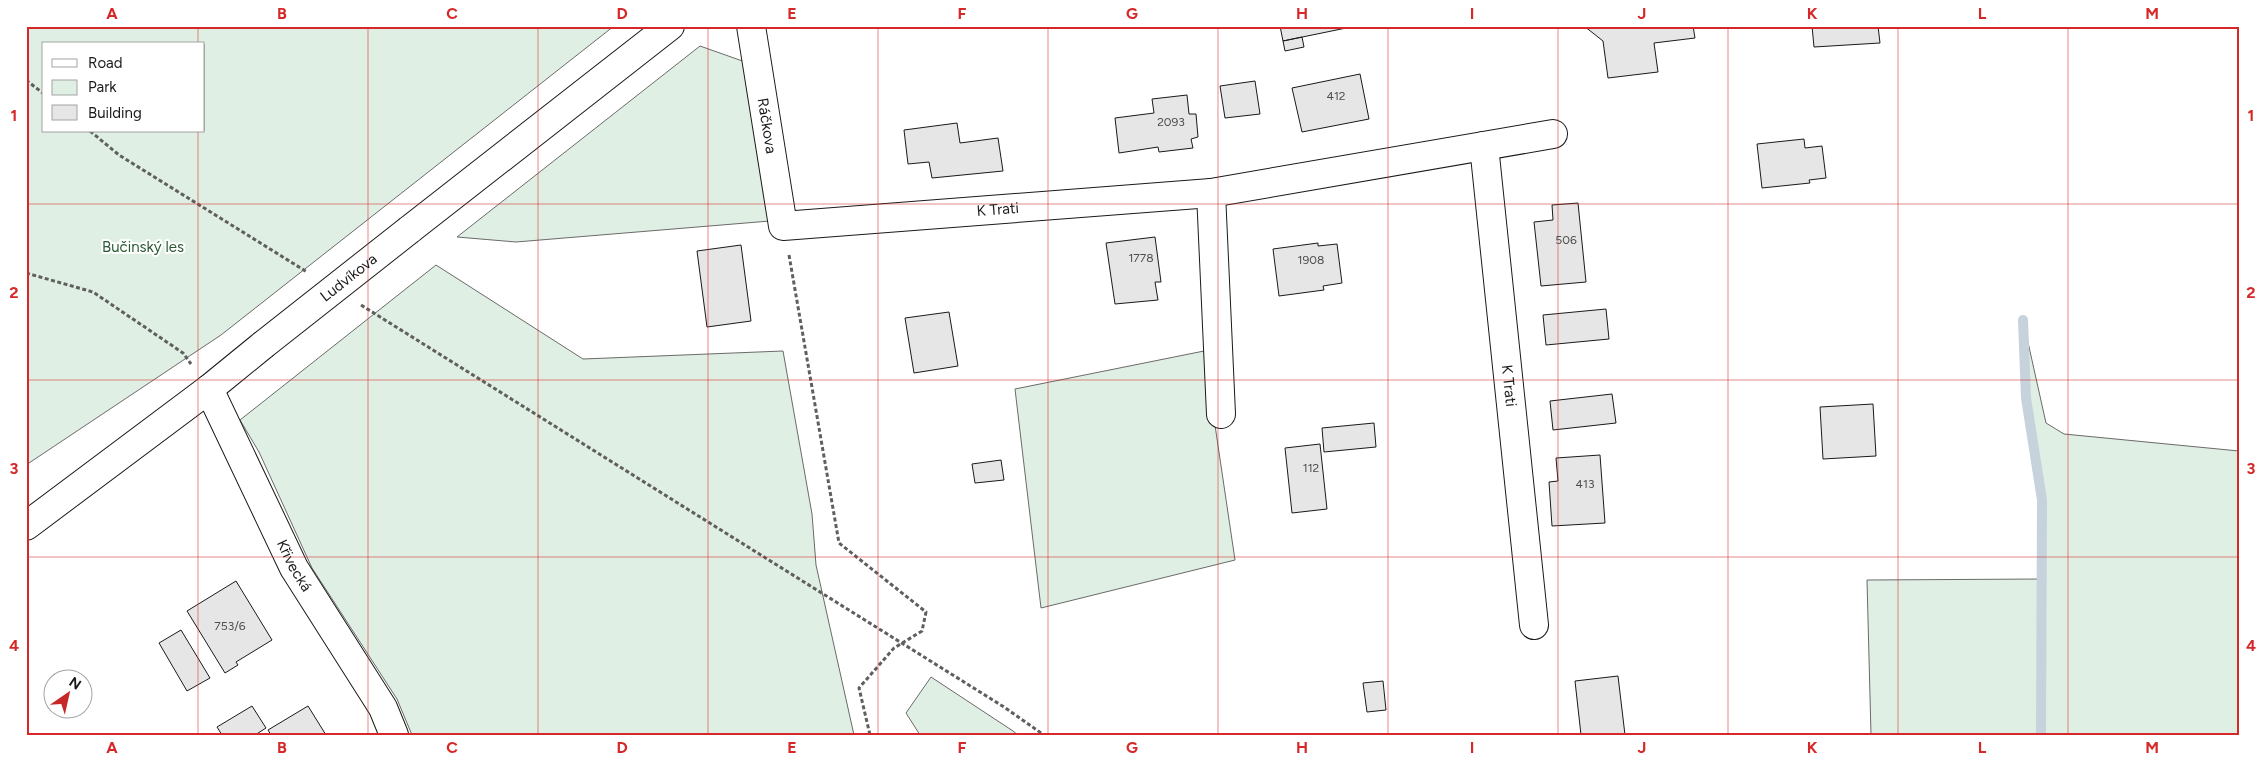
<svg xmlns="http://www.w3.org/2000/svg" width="2265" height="761" viewBox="0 0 2265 761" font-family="Figtree,sans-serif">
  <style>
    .green { fill: #e0efe3; stroke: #6a6a6a; fill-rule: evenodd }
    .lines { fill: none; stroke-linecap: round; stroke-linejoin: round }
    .stream { stroke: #c6d2dc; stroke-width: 10 }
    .building { fill: #e6e6e6; stroke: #1a1a1a }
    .minor-casing { stroke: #1a1a1a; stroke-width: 30 }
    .path { stroke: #5f5f5f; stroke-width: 3; stroke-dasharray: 4 2.5; stroke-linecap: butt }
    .minor { stroke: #fff; stroke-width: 28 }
    .minor-bridge-casing { stroke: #1a1a1a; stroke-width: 30; stroke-linecap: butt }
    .minor-bridge { stroke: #fff; stroke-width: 28 }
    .grid { fill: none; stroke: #d62828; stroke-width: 1; stroke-opacity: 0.55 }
    .labels { text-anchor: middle; stroke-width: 4; stroke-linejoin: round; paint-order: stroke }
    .number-label { font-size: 12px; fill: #4d4d4d }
    .street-label { font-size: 15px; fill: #1a1a1a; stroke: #fff }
    .park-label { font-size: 15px; fill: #2b5a34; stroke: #fff }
    .neatline { fill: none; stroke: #d62828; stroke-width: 2 }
    .grid-label { font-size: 16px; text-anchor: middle; font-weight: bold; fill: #d62828 }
  </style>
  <rect width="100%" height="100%" fill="#fff"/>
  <path class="green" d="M 26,26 L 614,26 L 221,335 L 26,465 ZM 44,44 L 204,44 L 204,131 L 44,131 Z
    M 700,46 L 751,64 L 770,221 L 516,242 L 457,237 Z
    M 436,265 L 583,359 L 783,351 L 812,514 L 816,565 L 854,735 L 412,735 L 397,699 L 312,568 L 259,452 L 240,420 Z
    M 2023,320 L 2046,423 L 2064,434 L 2239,451 L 2239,735 L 1871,735 L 1867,580 L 2042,579 L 2042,500 L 2026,398 Z
    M 1204,351 L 1235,560 L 1041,608 L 1015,389 Z
    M 931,677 L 1013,731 L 1018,735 L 920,735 L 906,713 Z"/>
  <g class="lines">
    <path class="stream" d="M 2023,320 L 2026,398 L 2042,500 L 2041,735"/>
  </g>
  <path class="building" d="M 1280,26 L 1350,26 L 1351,27 L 1283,41 Z
    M 1584,26 L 1693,26 L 1695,38 L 1654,43 L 1658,72 L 1608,78 L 1603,41 Z
    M 1812,26 L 1878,26 L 1880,43 L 1814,47 Z
    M 1302,37 L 1304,47 L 1285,51 L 1283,41 Z
    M 1360,74 L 1369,119 L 1302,132 L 1292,88 Z
    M 1255,81 L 1260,114 L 1225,118 L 1220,86 Z
    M 1187,95 L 1189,114 L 1196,114 L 1198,137 L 1191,139 L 1193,148 L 1159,152 L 1158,147 L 1119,153 L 1115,118 L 1154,113 L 1152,99 Z
    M 957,123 L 960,143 L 998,138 L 1003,171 L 932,178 L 929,162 L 908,164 L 904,130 Z
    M 1804,139 L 1805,148 L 1822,146 L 1826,178 L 1809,180 L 1810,183 L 1762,188 L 1757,144 Z
    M 1578,203 L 1586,282 L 1541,286 L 1534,222 L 1553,220 L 1552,205 Z
    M 1155,237 L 1161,282 L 1155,282 L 1158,300 L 1115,304 L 1106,243 Z
    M 1318,243 L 1318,246 L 1337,244 L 1342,283 L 1323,286 L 1324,290 L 1279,296 L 1273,249 Z
    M 741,245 L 751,321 L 707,327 L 697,251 Z
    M 1606,309 L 1609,339 L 1546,345 L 1543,315 Z
    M 949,312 L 958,366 L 914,373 L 905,318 Z
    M 1612,394 L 1616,423 L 1553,430 L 1550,401 Z
    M 1873,404 L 1876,456 L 1823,459 L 1820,407 Z
    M 1374,423 L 1376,447 L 1324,452 L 1322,428 Z
    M 1320,444 L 1327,509 L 1292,513 L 1285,448 Z
    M 1600,455 L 1605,523 L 1552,526 L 1549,482 L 1558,481 L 1556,458 Z
    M 1001,460 L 1004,480 L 975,483 L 972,464 Z
    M 236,581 L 272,640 L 236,662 L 238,665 L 225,673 L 187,611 Z
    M 181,630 L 210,678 L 187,691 L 159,643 Z
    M 1618,676 L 1625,735 L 1581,735 L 1575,681 Z
    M 1383,681 L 1386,710 L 1367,712 L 1363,683 Z
    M 252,706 L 266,728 L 255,735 L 222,735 L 217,727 Z
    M 308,706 L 326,735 L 271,735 L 268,730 Z"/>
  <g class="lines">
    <g class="minor-casing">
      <g id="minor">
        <path id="s1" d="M 751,26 L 783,226 L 1211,193 L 1553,134"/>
        <path id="s2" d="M 1484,146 L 1534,625"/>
        <path d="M 1211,193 L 1221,414"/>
        <path d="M 409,230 L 670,26"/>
        <path id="s3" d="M 209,389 L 294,568 L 383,708 L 394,735"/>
        <path d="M 26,526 L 209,389 L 263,345"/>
      </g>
    </g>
    <path class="path" d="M 26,80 L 44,94
      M 90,131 L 119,155 L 307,272
      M 789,255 L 839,543 L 926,612 L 922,631 L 894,648 L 859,688 L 870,735
      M 26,273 L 93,292 L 183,353 L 191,364
      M 361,305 L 1004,707 L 1044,735"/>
    <use href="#minor" class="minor"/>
    <g class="minor-bridge-casing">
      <g id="minor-bridge">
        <path id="s4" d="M 263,345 L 409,230"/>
      </g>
    </g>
    <use href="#minor-bridge" class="minor-bridge"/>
  </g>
  <path class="grid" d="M 198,26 L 198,44M 368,26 L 368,735M 538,26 L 538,735M 708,26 L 708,735M 878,26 L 878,735M 1048,26 L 1048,735M 1218,26 L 1218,735M 1388,26 L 1388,735M 1558,26 L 1558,735M 1728,26 L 1728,735M 1898,26 L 1898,735M 2068,26 L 2068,735M 198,131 L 198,735M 26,204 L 2239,204M 26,380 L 2239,380M 26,557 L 2239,557"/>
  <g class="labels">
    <g class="number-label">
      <text x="1336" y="100">412</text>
      <text x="1171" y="126">2093</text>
      <text x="1566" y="244">506</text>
      <text x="1141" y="262">1778</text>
      <text x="1311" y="264">1908</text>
      <text x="1311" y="472">112</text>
      <text x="1585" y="488">413</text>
      <text x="230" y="630">753/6</text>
    </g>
    <g class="street-label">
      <text dy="5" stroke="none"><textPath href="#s1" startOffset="101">Ráčkova</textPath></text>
      <text dy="5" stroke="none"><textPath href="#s1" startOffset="418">K Trati</textPath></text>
      <text dy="5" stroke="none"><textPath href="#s4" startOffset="109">Ludvíkova</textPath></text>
      <text dy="5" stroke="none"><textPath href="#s2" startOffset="241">K Trati</textPath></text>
      <text dy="5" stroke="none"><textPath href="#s3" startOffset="196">Křivecká</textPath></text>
    </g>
    <g class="park-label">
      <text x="143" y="252">Bučinský les</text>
    </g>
  </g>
  <rect width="2265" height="761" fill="none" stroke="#ffffff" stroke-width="55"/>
  <rect x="42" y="42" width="162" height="90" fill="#ffffff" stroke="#a3a3a3"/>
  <rect x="52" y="59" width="25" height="8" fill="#ffffff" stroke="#a3a3a3"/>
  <text x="88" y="68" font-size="15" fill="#1a1a1a">Road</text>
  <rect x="52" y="80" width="25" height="15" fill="#e0efe3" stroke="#a3a3a3"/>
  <text x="88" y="92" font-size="15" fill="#1a1a1a">Park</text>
  <rect x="52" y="105" width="25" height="15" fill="#e6e6e6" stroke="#a3a3a3"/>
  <text x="88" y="118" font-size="15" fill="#1a1a1a">Building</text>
  <g transform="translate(68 694) rotate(34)"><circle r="24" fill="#ffffff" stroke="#a3a3a3"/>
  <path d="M0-4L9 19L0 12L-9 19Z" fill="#c62828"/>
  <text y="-8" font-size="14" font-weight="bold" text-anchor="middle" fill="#1a1a1a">N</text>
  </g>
  <rect x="28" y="28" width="2210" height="706" class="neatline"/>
  <g class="grid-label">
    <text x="112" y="19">A</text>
    <text x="282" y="19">B</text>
    <text x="452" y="19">C</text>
    <text x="622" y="19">D</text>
    <text x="792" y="19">E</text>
    <text x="962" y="19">F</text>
    <text x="1132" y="19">G</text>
    <text x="1302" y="19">H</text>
    <text x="1472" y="19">I</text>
    <text x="1642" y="19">J</text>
    <text x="1812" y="19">K</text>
    <text x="1982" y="19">L</text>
    <text x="2152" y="19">M</text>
    <text x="14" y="121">1</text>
    <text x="2251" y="121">1</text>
    <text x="14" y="298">2</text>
    <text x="2251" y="298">2</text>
    <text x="14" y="474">3</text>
    <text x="2251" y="474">3</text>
    <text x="14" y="651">4</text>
    <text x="2251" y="651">4</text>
    <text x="112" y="753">A</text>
    <text x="282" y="753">B</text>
    <text x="452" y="753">C</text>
    <text x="622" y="753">D</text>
    <text x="792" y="753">E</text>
    <text x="962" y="753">F</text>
    <text x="1132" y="753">G</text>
    <text x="1302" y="753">H</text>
    <text x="1472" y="753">I</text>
    <text x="1642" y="753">J</text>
    <text x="1812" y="753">K</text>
    <text x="1982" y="753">L</text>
    <text x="2152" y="753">M</text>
  </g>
</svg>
